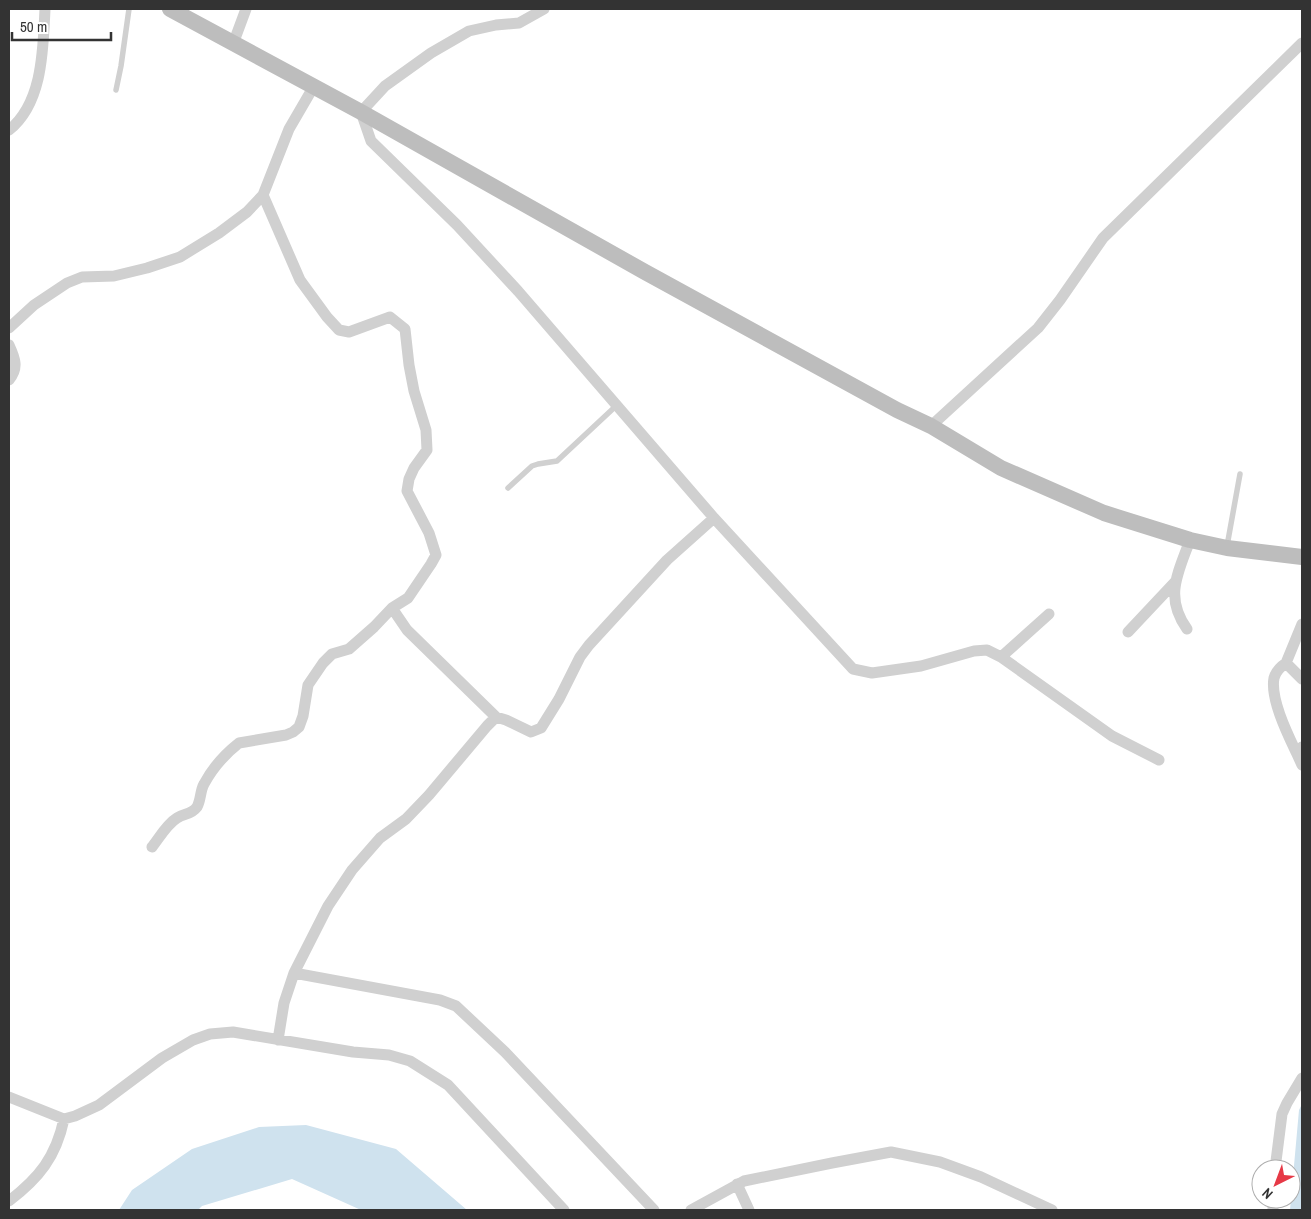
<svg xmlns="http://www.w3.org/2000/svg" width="1311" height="1219" viewBox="0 0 1311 1219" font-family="'Archivo Narrow',sans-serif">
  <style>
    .water { fill: #cfe2ee }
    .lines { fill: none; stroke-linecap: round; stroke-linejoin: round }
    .lane { stroke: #d0d0d0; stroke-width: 5.5 }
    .street { stroke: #d0d0d0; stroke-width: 11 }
    .secondary { stroke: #bdbdbd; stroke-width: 16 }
  </style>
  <rect width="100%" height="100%" fill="#fff"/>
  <path class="water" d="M 1302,1104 L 1302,1210 L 1290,1210 L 1299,1110 Z
    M 306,1125 L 396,1149 L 467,1210 L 361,1210 L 292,1179 L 202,1206 L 198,1210 L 119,1210 L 132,1190 L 192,1149 L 259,1127 Z"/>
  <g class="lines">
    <path class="lane" d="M 116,90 L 121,66 L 129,9
      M 508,488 L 532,466 L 538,464 L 557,461 L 617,405
      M 1227,546 L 1240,474"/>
    <path class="street" d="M 544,9 L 519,23 L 496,25 L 469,31 L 431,53 L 385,86 L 361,112 L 371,141 L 457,225 L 518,291 L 714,518 L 853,669 L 872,673 L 921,666 L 974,651 L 987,650 L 1001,657 L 1112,736 L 1159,760
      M 233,44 L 246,9
      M 9,130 C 43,103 43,49 45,9
      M 9,328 L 34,305 L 67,283 L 82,277 L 114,276 L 147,268 L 180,257 L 219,233 L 247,212 L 263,195 L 289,129 L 314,86
      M 9,345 C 15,358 19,368 9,380
      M 931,426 L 1038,328 L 1060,300 L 1103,238 L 1302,43
      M 392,608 L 407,630 L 496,717
      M 1302,624 L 1286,663 L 1302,679
      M 1187,629 C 1164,597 1178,573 1190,540
      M 1128,632 L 1175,582
      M 1001,657 L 1049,614
      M 1286,663 C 1280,667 1276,671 1274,678 C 1270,699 1288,735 1297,754
      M 1302,747 L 1297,754 L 1302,765
      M 152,847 C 159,838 167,824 177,818 C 185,813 191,815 197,807 C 201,800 200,791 204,784 C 212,769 225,754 239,743 L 286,735 L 293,732 L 299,727 L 303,716 L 308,685 L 323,663 L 332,654 L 349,649 L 374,627 L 392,608 L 408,598 L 431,564 L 436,555 L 429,533 L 407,491 L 409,479 L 414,468 L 427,450 L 426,430 L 414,391 L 409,365 L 405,329 L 390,317 L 349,332 L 339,330 L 327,317 L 300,280 L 263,195
      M 294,973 L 440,1000 L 456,1006 L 505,1052 L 654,1210
      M 278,1040 L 284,1003 L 294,973 L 328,906 L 352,870 L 380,838 L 406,819 L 429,795 L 487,726 L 496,717 L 506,720 L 531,732 L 541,728 L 559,699 L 580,657 L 589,645 L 667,560 L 714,518
      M 9,1097 L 64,1119 L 75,1116 L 99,1105 L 162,1058 L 193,1040 L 210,1034 L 233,1032 L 353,1052 L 389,1055 L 410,1061 L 448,1085 L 564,1210
      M 1275,1169 L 1282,1114 L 1287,1103 L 1302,1078
      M 737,1184 L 749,1210
      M 9,1201 C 39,1178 56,1157 64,1119
      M 691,1210 L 744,1181 L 832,1163 L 891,1152 L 940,1162 L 981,1177 L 1052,1210
      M 1273,1210 L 1273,1199"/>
    <path class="secondary" d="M 170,9 L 361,112 L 645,272 L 897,410 L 931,426 L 1001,468 L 1104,513 L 1190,540 L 1227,548 L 1302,557"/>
  </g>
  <rect width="1311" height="1219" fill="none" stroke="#333333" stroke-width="20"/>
  <g transform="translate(1276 1184) rotate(222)"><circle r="24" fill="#ffffff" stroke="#adadad"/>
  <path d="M0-4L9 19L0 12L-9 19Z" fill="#e63946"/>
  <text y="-8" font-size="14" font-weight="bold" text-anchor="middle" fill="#333333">N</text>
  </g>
  <path d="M12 32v8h99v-8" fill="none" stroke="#333333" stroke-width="2.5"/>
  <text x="20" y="32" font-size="15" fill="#333333" stroke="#ffffff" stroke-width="4" paint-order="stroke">50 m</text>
</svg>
